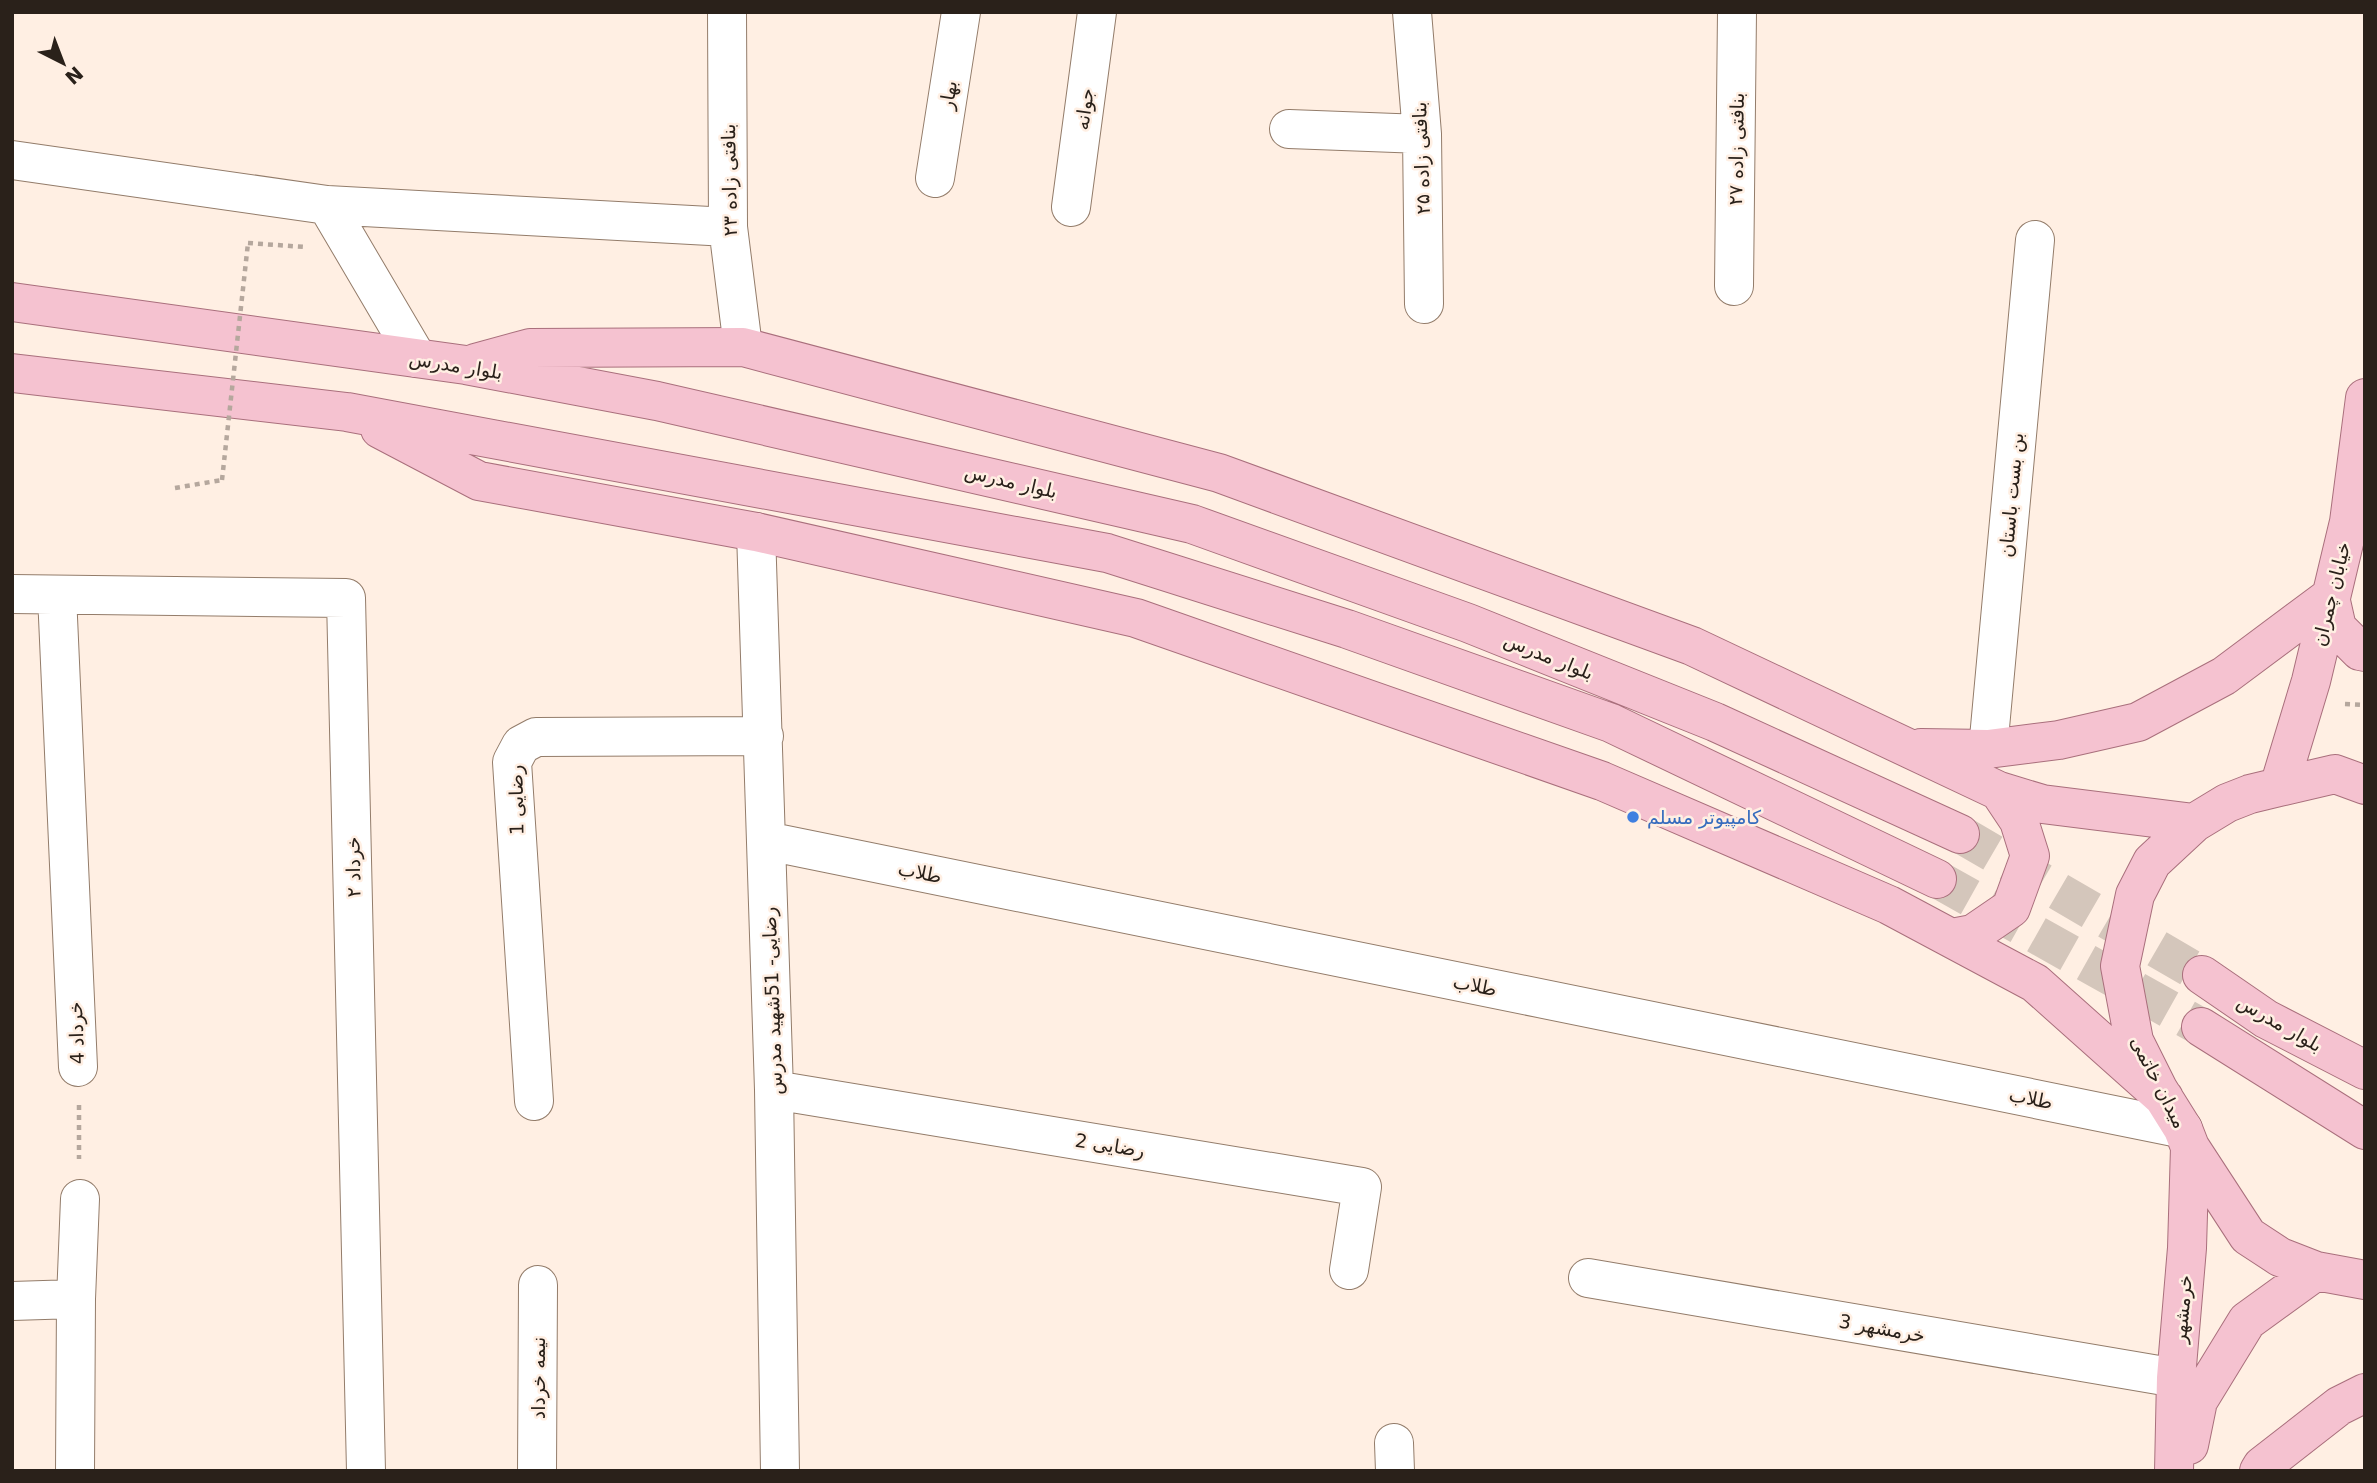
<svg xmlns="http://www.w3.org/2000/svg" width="2377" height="1483" viewBox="0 0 2377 1483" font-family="'DejaVu Sans',Cairo,sans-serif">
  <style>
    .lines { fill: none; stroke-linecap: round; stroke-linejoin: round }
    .major-tunnel { stroke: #d4c6bb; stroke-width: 38; stroke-dasharray: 38 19; stroke-linecap: butt }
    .minor-casing { stroke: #937c6a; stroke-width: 40 }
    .major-casing { stroke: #a96f7c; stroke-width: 40 }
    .path { stroke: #b5a79d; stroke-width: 4.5; stroke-dasharray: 5 5; stroke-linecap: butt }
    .minor { stroke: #fff; stroke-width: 38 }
    .major { stroke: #f5c2d0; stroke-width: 38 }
    .path-bridge { stroke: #b5a79d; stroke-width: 4.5; stroke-dasharray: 5 5; stroke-linecap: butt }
    .shop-dot { fill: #3f7fe0; stroke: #ffefe3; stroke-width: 2.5 }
    .labels { text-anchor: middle; stroke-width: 5; stroke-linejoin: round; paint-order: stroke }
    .street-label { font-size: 19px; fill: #2a211a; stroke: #ffefe3 }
    .shop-label { font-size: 19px; fill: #366cbe; stroke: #ffefe3; text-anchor: start }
  </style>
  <rect width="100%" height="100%" fill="#ffefe3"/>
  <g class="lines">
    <path class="major-tunnel" d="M 1960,834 L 2202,975
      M 1937,879 L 2201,1027"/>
    <g class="minor-casing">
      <path id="minor" d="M 727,12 L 728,227 L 743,347
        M 1412,12 L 1422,134 L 1424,304
        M 1289,129 L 1422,134
        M 12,160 L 327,205 L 417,358
        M 935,178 L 961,12
        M 327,205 L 728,227
        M 1071,207 L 1097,12
        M 1734,286 L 1737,12
        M 756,532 L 774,1090 L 780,1471
        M 12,594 L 346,598 L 366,1471
        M 57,595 L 78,1067
        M 1988,749 L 2035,240
        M 767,841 L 2183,1129
        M 774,1090 L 1362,1187 L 1349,1270
        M 534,1101 L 512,762 L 521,745 L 536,737 L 764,736
        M 1588,1278 L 2176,1378
        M 12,1301 L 76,1299
        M 1394,1443 L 1395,1471
        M 75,1471 L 76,1299 L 80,1199
        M 537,1471 L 538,1285"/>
    </g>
    <g class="major-casing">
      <path id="major" d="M 12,302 L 466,365 L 657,401 L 1192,524 L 1468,623 L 1715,722 L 1960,834
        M 475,363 L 530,348 L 743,347 L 1219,473 L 1692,646 L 1999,791 L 2042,804 L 2194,823
        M 12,373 L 347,412 L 1107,553 L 1347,629 L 1611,723 L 1937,879
        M 380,429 L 479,481 L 756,532 L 1136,618 L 1602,781 L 1889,905 L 2035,983 L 2164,1098
        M 1921,748 L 1988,749 L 2059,740 L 2138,722 L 2224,676 L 2330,597 L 2337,628 L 2360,651 L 2365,652
        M 2365,785 L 2335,774 L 2279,787 L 2250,794 L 2227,803 L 2194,823 L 2152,862 L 2135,895 L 2120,966 L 2134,1041 L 2158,1089 L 2183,1129 L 2190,1147 L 2248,1236 L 2280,1257 L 2316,1271 L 2365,1280
        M 2279,787 L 2311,681 L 2349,522 L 2365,398
        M 1952,938 L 1973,934 L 2011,908 L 2030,856 L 2019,821 L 1999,791
        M 2202,975 L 2266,1019 L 2365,1070
        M 2201,1027 L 2365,1130
        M 2189,1445 L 2198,1401 L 2247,1321 L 2316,1271
        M 2174,1471 L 2176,1378 L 2187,1248 L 2190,1147
        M 2259,1471 L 2262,1466 L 2339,1406 L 2365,1393"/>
    </g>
    <path class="path" d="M 248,243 L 305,247
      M 175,488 L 222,480
      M 2345,704 L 2365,705
      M 79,1105 L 79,1159"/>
    <use href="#minor" class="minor"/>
    <use href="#major" class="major"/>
    <path class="path-bridge" d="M 222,480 L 248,243"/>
  </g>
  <circle class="shop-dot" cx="1633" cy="817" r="7"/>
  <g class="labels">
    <g class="street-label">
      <text transform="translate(948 95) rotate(-81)" y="7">بهار</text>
      <text transform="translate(1084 109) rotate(-82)" y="7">جوانه</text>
      <text transform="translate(1736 149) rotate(-89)" y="7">بنافتی زاده ۲۷</text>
      <text transform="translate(1421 158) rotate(-92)" y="7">بنافتی زاده ۲۵</text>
      <text transform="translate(729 180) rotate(-91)" y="7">بنافتی زاده ۲۳</text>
      <text transform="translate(456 365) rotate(9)" y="7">بلوار مدرس</text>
      <text transform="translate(1011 481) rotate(13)" y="7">بلوار مدرس</text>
      <text transform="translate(2011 495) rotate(-85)" y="7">بن بست باستان</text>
      <text transform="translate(2331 594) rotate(-76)" y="7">خیابان چمران</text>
      <text transform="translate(1549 656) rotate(22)" y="7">بلوار مدرس</text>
      <text transform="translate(516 800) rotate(-91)" y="7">رضایی 1</text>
      <text transform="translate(353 867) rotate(-91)" y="7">خرداد ۲</text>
      <text transform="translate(920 872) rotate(11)" y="7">طلاب</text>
      <text transform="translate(1475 985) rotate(11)" y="7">طلاب</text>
      <text transform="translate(772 1001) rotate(-92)" y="7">رضایی- 51شهید مدرس</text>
      <text transform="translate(2280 1023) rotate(30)" y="7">بلوار مدرس</text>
      <text transform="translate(76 1033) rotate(-92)" y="7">خرداد 4</text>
      <text transform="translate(2159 1082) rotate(63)" y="7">میدان خاتمی</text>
      <text transform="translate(2031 1098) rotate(11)" y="7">طلاب</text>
      <text transform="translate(1110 1145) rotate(9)" y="7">رضایی 2</text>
      <text transform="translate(2182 1309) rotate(-85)" y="7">خرمشهر</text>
      <text transform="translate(1882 1328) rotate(10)" y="7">خرمشهر 3</text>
      <text transform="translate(538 1378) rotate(-90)" y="7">نیمه خرداد</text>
    </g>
    <g class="shop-label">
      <text x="1647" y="824">کامپیوتر مسلم</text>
    </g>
  </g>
  <rect width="2377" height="1483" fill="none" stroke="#2a211a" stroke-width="28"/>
  <g transform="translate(63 63) rotate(138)" stroke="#ffefe3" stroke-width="5" paint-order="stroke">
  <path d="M0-5L12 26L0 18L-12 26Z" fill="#2a211a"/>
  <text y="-10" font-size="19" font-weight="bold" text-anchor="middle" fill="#2a211a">N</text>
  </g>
</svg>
